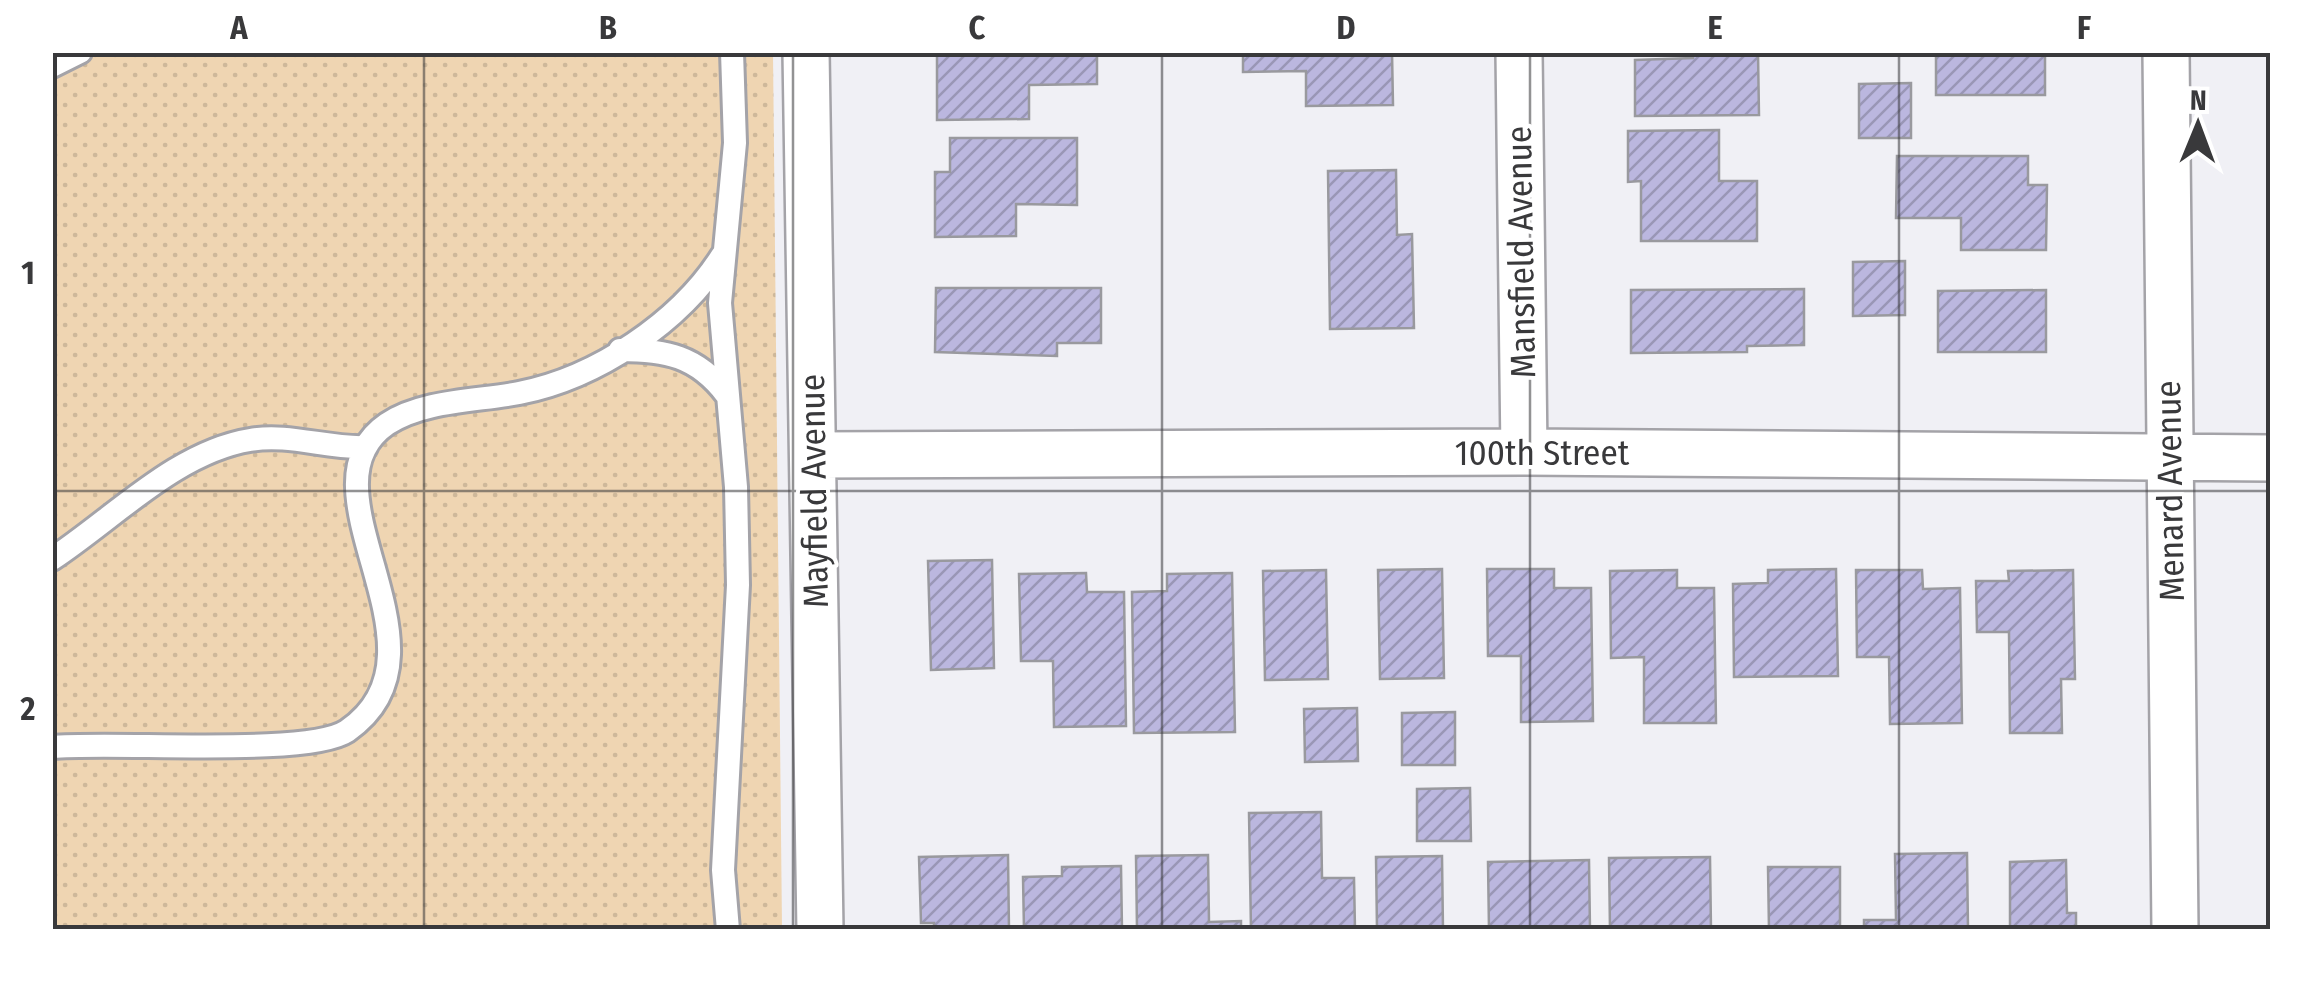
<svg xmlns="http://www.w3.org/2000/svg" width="2323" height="982" viewBox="0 0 2323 982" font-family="'Fira Sans Condensed',sans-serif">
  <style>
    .grass { fill: url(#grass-dots) }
    .building { fill: url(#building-hatch); stroke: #99999e; stroke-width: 2.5 }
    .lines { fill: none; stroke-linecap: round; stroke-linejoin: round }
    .lane-casing { stroke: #a4a3a8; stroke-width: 28 }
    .street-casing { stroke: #a4a3a8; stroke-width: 50 }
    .lane { stroke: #fff; stroke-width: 22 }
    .street { stroke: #fff; stroke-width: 45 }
    .grid { fill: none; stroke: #39393b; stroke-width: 2.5; stroke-opacity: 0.55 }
    .labels { text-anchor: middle; stroke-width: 8; stroke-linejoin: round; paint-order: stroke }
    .street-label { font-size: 35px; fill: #39393b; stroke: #fff }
    .neatline { fill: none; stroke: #39393b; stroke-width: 4 }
    .grid-label { font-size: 32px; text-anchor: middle; font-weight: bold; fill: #39393b }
  </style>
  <defs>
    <pattern id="grass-dots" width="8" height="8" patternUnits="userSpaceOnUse" patternTransform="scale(2.5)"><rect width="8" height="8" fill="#efd5b2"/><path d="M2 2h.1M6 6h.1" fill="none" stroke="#ceb89a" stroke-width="1.8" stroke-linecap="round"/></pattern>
    <pattern id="building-hatch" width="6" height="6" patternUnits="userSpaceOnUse" patternTransform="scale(2.5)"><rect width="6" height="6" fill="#bbb7df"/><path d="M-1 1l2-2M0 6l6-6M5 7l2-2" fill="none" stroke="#9996b6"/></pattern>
  </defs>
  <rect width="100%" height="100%" fill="#f0f0f5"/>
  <path class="grass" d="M 52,53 L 773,53 L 782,929 L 53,929 Z"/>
  <path class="building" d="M 937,52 L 1097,52 L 1097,84 L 1029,85 L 1029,119 L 937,120 Z
    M 1243,52 L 1392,52 L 1393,105 L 1306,106 L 1306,71 L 1243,72 Z
    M 1693,52 L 1758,52 L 1759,115 L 1635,116 L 1635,60 L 1693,58 Z
    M 1936,52 L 2045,52 L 2045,95 L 1936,95 Z
    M 1911,83 L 1911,138 L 1859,138 L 1859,84 Z
    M 1719,130 L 1719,181 L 1757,181 L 1757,241 L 1641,241 L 1641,181 L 1628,182 L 1628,131 Z
    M 950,138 L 1077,138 L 1077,205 L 1016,204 L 1016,236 L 935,237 L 935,172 L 950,172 Z
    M 1897,156 L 2028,156 L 2028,185 L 2047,185 L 2046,250 L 1961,250 L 1961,218 L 1896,218 Z
    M 1396,170 L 1397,235 L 1412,234 L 1414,328 L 1330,329 L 1328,171 Z
    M 1905,261 L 1905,315 L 1853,316 L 1853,262 Z
    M 936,288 L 1101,288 L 1101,343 L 1057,343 L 1057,356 L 935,352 Z
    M 1804,289 L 1804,345 L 1747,346 L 1747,352 L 1631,353 L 1631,290 Z
    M 2046,290 L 2046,352 L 1938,352 L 1938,291 Z
    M 992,560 L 994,668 L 931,670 L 928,561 Z
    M 1442,569 L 1444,678 L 1380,679 L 1378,570 Z
    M 1487,569 L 1554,569 L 1554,588 L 1591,588 L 1593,721 L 1521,722 L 1521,656 L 1488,656 Z
    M 1836,569 L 1838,676 L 1734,677 L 1733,584 L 1768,583 L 1768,570 Z
    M 1326,570 L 1328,679 L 1265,680 L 1263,571 Z
    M 1677,570 L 1677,588 L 1714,588 L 1716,723 L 1644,723 L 1644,657 L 1611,658 L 1610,571 Z
    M 1856,570 L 1922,570 L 1923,589 L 1960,588 L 1962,723 L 1890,724 L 1889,657 L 1857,657 Z
    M 2073,570 L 2075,679 L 2061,679 L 2062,733 L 2010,733 L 2009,632 L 1977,632 L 1976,581 L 2009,581 L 2008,571 Z
    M 1086,573 L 1087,592 L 1124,592 L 1126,726 L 1054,727 L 1053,661 L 1021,661 L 1019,574 Z
    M 1232,573 L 1235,732 L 1134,733 L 1132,592 L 1167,591 L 1167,574 Z
    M 1357,708 L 1358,761 L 1305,762 L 1304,709 Z
    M 1455,712 L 1455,765 L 1402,765 L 1402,713 Z
    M 1470,788 L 1471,841 L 1417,841 L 1417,789 Z
    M 1321,812 L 1322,878 L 1354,878 L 1355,930 L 1251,930 L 1249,813 Z
    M 1967,853 L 1968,930 L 1864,930 L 1864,920 L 1896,920 L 1895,854 Z
    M 1008,855 L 1009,930 L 934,930 L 934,923 L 921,923 L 919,857 Z
    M 1208,855 L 1209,922 L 1241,921 L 1241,930 L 1137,930 L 1136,856 Z
    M 1442,856 L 1443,930 L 1377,930 L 1376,857 Z
    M 1710,857 L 1711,930 L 1610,930 L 1609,858 Z
    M 1589,860 L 1590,930 L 1489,930 L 1488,862 Z
    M 2066,860 L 2067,913 L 2076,913 L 2076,930 L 2010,930 L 2010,862 Z
    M 1121,866 L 1122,930 L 1024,930 L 1023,877 L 1062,876 L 1062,867 Z
    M 1768,867 L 1840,867 L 1840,930 L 1769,930 Z"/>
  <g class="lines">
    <g class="lane-casing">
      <path id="lane" d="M 52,66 L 80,52
        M 620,350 C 666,350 697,356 726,394
        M 52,559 C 113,519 176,452 250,440 C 289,433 328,449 366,447
        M 52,747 C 113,741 308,757 347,731 C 463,651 292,489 387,424 C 423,400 478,401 519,393 C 597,378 680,322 722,256
        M 728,930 L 723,870 L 738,585 L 736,487 L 720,303 L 735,143 L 732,52"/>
    </g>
    <g class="street-casing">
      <path id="street" d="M 806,52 L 820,930
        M 1519,52 L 1524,452
        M 2166,52 L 2175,930
        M 814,455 L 1524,452 L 2270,458"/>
    </g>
    <use href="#lane" class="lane"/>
    <use href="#street" class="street"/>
  </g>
  <path class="grid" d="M 424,52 L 424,930M 793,52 L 793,930M 1162,52 L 1162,930M 1530,52 L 1530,930M 1899,52 L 1899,930M 52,491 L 2270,491"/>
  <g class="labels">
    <g class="street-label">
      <text transform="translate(1521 252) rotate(-91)" y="12">Mansfield Avenue</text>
      <text x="1542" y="465">100th Street</text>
      <text transform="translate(814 491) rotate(-91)" y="12">Mayfield Avenue</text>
      <text transform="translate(2170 491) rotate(-91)" y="12">Menard Avenue</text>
    </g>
  </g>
  <rect width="2323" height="982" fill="none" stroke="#ffffff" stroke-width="110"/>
  <g transform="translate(2198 125) rotate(1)" stroke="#ffffff" stroke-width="8" paint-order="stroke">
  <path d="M0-8L18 38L0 25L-18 38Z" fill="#39393b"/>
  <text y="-15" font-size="28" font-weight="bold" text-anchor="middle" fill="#39393b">N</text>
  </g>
  <rect x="55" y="55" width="2213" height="872" class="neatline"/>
  <g class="grid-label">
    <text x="239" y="39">A</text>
    <text x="608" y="39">B</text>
    <text x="977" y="39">C</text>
    <text x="1346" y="39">D</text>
    <text x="1715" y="39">E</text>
    <text x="2084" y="39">F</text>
    <text x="28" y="284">1</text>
    <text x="28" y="720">2</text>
  </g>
</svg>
